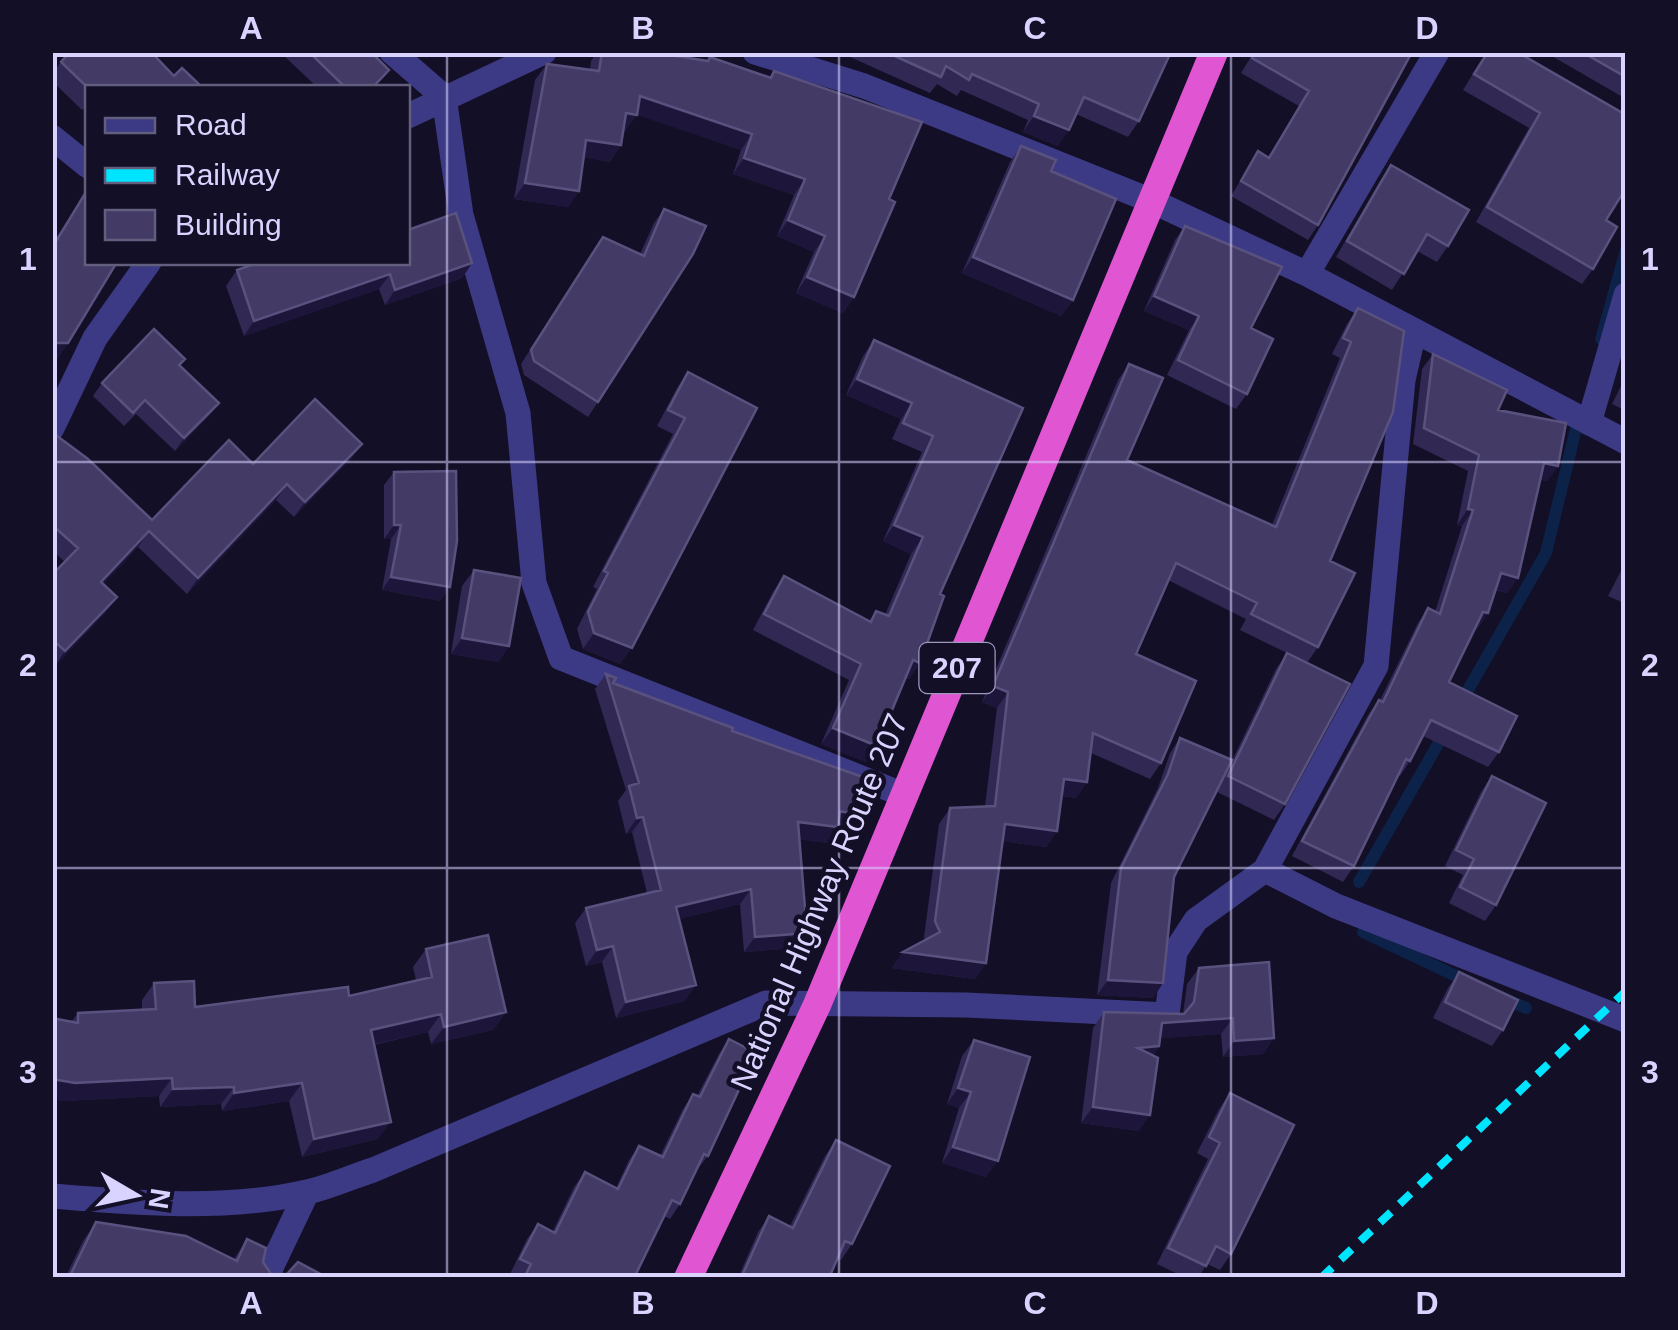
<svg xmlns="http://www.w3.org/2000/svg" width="1678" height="1330" viewBox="0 0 1678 1330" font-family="Helvetica,sans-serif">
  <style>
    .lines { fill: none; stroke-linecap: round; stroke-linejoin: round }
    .stream { stroke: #0c2248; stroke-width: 12 }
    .minor { stroke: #3d3a85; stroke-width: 25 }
    .trunk { stroke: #e055d1; stroke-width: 28 }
    .rail { stroke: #00e5ff; stroke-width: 8; stroke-dasharray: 15 12; stroke-linecap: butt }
    .wall { fill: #312854 }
    .shaded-wall { fill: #1d163a }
    .building { fill: #433a66; stroke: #5a527e; stroke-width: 2.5 }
    .grid { fill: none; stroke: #d9d4ff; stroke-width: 2.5; stroke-opacity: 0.55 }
    .labels { text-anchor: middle; stroke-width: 9; stroke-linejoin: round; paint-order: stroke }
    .shield { fill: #130f26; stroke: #9e99be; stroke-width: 2.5 }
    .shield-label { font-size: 30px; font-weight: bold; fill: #d9d4ff }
    .street-label { font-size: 32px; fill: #d9d4ff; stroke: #130f26 }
    .neatline { fill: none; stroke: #d9d4ff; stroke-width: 4 }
    .grid-label { font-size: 32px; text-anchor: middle; font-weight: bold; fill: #d9d4ff }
  </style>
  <rect width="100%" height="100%" fill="#130f26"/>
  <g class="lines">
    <path class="stream" d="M 1601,339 L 1626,250
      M 1460,704 L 1546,553 L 1579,416
      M 1359,882 L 1446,730
      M 1363,932 L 1469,982
      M 1501,997 L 1526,1008"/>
    <path class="minor" d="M 392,52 L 444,97 L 461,215 L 518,413 L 534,583 L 561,658 L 904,795
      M 755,52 L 864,86 L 1152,201 L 1307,274 L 1626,442
      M 408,116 L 544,52
      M 52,137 L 88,166
      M 1307,274 L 1437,52
      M 1589,423 L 1626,295
      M 52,428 L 95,338 L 149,262
      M 1265,870 L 1336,906 L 1626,1020
      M 52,1196 C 135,1203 225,1211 307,1192 C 329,1187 351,1177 373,1170 L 766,1003 L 966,1005 L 1167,1015 L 1175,952 L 1196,920 L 1265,870 L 1376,666 L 1403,380 L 1414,332
      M 266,1278 L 307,1192"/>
    <path class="trunk" d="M 688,1278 L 817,1005 L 1214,52"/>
    <path class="rail" d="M 1321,1278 L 1626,991"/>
  </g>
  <path class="wall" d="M 280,52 L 371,52 L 377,88 L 318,88 Z
    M 597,52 L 651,52 L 707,61 L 710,57 L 769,77 L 774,71 L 889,199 L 854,297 L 843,313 L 796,293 L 814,252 L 777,236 L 794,195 L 733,174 L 741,150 L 637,114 L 625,131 L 623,131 L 621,145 L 610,162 L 584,157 L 579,191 L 568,207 L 514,199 L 535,80 L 547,64 L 590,70 L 591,61 Z
    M 839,52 L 1167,52 L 1139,121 L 1128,137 L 1076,114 L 1058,146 L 1023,132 L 1028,120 L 961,90 L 957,96 L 937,84 L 930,93 Z
    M 1254,52 L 1412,52 L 1318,225 L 1308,240 L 1231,196 L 1258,151 L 1268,158 L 1299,106 L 1241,73 Z
    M 1486,52 L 1517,52 L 1606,220 L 1593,269 L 1582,284 L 1476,222 L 1529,128 L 1463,90 Z
    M 1545,52 L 1626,52 L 1626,99 Z
    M 61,62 L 174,76 L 88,88 L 88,104 L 82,110 L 52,81 L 52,74 Z
    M 1021,146 L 1051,171 L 1073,300 L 1061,316 L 962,273 L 1010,162 Z
    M 1391,165 L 1448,246 L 1437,262 L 1417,251 L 1392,290 L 1336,257 L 1380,181 Z
    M 86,192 L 68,343 L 52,366 L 52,244 Z
    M 664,209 L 598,402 L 588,417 L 524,375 L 521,364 L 593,252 L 640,254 L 654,223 Z
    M 1185,226 L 1251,328 L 1247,394 L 1236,409 L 1167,375 L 1189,330 L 1144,311 L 1175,240 Z
    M 472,263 L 462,278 L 385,305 L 379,289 L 244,336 L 226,286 L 237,270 Z
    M 1358,308 L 1330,561 L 1318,647 L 1307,663 L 1285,804 L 1274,820 L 1217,792 L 1276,669 L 1287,653 L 1240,630 L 1246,619 L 1168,580 L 1136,654 L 1161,763 L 1150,779 L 1091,753 L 1087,782 L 1076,798 L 1062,796 L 1057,831 L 1046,847 L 1002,841 L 986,963 L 975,979 L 892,968 L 903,952 L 925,940 L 924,937 L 939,824 L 950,808 L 985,806 L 997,708 L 982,702 L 1118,380 L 1129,364 L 1127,460 L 1272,525 L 1340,358 L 1332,354 L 1347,324 Z
    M 874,340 L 1023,408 L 940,594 L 920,663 L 909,679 L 906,678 L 877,746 L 866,762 L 821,744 L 849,680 L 753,630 L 773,592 L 784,576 L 869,621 L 876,611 L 885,615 L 911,554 L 883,541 L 922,452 L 892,439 L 901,419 L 846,395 L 863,356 Z
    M 1433,354 L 1498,410 L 1558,466 L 1547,481 L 1541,480 L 1518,578 L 1507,593 L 1495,590 L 1488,613 L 1477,629 L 1476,628 L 1449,682 L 1499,752 L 1488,767 L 1423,736 L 1410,761 L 1400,776 L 1398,775 L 1354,866 L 1343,882 L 1292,856 L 1368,715 L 1379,700 L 1380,700 L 1418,623 L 1428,608 L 1435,612 L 1462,526 L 1457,525 L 1468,471 L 1413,444 L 1422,369 Z
    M 185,359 L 180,366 L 219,403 L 209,416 L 175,451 L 136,414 L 124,426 L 93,396 L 102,383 Z
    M 688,372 L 757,408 L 620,664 L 583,649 L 577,629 L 597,589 L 593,587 L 673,434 L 657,426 L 677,388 Z
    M 1626,376 L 1626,411 L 1612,404 Z
    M 52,434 L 152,520 L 253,464 L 362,444 L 351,459 L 294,517 L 276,500 L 187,594 L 138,547 L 103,584 L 117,597 L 106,612 L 54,667 L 52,665 L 52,575 L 65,562 L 52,550 Z
    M 394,472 L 441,601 L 382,590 L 391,539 L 384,539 L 384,485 Z
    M 1626,561 L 1626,604 L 1608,596 Z
    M 474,570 L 509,646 L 498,662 L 451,654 L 462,586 Z
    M 606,674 L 613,683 L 732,731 L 864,817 L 854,832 L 837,828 L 827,843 L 799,839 L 807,933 L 796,948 L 744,952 L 740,904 L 679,919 L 685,1001 L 616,1018 L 602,962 L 586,966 L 575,923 L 586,908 L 647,893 L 632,832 L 626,834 L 618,801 L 626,790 L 595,689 Z
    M 1180,738 L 1174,877 L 1163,983 L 1153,998 L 1097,995 L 1111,883 L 1158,788 L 1170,753 Z
    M 1492,776 L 1496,905 L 1485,921 L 1449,903 L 1463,875 L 1445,866 L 1481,792 Z
    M 426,949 L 506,1012 L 493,1030 L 431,1044 L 428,1032 L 374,1045 L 378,1139 L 302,1157 L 289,1101 L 222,1111 L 221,1104 L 160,1107 L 159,1096 L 63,1101 L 52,1099 L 52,1018 L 71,1022 L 78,1013 L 142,1010 L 142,1000 L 154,983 L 195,1007 L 349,996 L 416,980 L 413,967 Z
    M 1199,968 L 1274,1038 L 1263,1054 L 1223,1057 L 1221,1034 L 1160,1038 L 1159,1046 L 1153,1055 L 1139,1131 L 1081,1123 L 1093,1028 L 1104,1012 L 1183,1014 L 1187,984 Z
    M 1459,972 L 1503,1030 L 1492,1046 L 1433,1018 L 1448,988 Z
    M 729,1039 L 708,1156 L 696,1171 L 680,1204 L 670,1219 L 664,1216 L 634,1278 L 517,1278 L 510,1274 L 527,1239 L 538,1224 L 553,1231 L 574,1187 L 585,1172 L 616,1188 L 629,1160 L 639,1146 L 660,1156 L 683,1109 L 693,1094 L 697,1096 L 719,1054 Z
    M 974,1040 L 986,1177 L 942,1163 L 959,1108 L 947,1104 L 962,1056 Z
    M 1230,1093 L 1231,1254 L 1220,1270 L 1207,1264 L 1198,1278 L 1186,1278 L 1157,1264 L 1208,1159 L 1197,1153 L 1219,1109 Z
    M 836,1140 L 852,1244 L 841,1260 L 837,1259 L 829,1278 L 738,1278 L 758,1232 L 769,1216 L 790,1226 L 825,1156 Z
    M 96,1222 L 234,1259 L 247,1239 L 271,1274 L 328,1278 L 65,1278 L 83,1241 Z"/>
  <path class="shaded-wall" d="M 640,96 L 752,134 L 741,150 L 628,112 Z
    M 626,113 L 637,115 L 625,131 L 615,129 Z
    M 1034,116 L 1069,130 L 1058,146 L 1023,132 Z
    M 586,140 L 621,145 L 610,162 L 575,156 Z
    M 744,158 L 805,179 L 794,195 L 733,174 Z
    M 525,183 L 579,191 L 568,207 L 514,199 Z
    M 788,220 L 825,236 L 814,252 L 777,236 Z
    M 973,257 L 1073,300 L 1061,316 L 962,273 Z
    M 472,263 L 462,278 L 385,305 L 395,290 Z
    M 390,274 L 379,289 L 244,336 L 254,321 Z
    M 807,277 L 854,297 L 843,313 L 796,293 Z
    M 1154,296 L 1199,316 L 1189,330 L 1144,311 Z
    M 55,343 L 68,343 L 52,366 L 52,346 Z
    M 857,379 L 912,403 L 901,419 L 846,395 Z
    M 219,403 L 209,416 L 175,451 L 184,438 Z
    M 362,444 L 351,459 L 294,517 L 305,502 Z
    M 1544,463 L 1558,466 L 1547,481 L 1534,479 Z
    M 287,484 L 276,500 L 187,594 L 198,578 Z
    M 1468,509 L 1473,510 L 1462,526 L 1457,525 Z
    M 394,525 L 401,525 L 391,539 L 384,539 Z
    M 894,525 L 923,537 L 911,554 L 883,541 Z
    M 149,531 L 138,547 L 90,598 L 101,582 Z
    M 1501,573 L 1518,578 L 1507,593 L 1490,588 Z
    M 391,577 L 450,587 L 441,601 L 382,590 Z
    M 117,597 L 106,612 L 54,667 L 65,651 Z
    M 1483,612 L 1488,613 L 1477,629 L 1473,627 Z
    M 594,633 L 632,648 L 620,664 L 583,649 Z
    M 462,638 L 509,646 L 498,662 L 451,654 Z
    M 913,660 L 920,663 L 909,679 L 902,676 Z
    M 993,686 L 1008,692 L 997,708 L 982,702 Z
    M 833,728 L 877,746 L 866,762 L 821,744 Z
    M 1064,779 L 1087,782 L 1076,798 L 1053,794 Z
    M 840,811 L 864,817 L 854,832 L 837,828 L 827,843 L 787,838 L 798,822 Z
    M 643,817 L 632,832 L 626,834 L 637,818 Z
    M 1005,824 L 1057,831 L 1046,847 L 993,840 Z
    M 751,889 L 740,904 L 665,923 L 676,907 Z
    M 807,933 L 796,948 L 744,952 L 755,937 Z
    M 613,946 L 602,962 L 586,966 L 597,950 Z
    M 903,952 L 986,963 L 975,979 L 892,968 Z
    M 1108,980 L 1163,983 L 1153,998 L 1097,995 Z
    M 696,985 L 685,1001 L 616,1018 L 626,1002 Z
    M 506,1012 L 493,1030 L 431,1044 L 444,1027 Z
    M 441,1014 L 428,1032 L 358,1048 L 371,1030 Z
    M 1233,1018 L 1221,1034 L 1151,1039 L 1162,1023 Z
    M 1274,1038 L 1263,1054 L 1223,1057 L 1234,1041 Z
    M 1159,1046 L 1148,1062 L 1138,1048 Z
    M 172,1078 L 159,1096 L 63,1101 L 52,1099 L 52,1079 Z
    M 302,1083 L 289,1101 L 222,1111 L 234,1093 Z
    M 234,1087 L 221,1104 L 160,1107 L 173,1089 Z
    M 958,1088 L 971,1092 L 959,1108 L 947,1104 Z
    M 1093,1107 L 1150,1115 L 1139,1131 L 1081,1123 Z
    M 391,1122 L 378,1139 L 302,1157 L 314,1139 Z
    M 953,1147 L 998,1161 L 986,1177 L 942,1163 Z"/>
  <path class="building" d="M 70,52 L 151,52 L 174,76 L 182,68 L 203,88 L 88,88 L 61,62 Z
    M 309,52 L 371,52 L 389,70 L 372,88 L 346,88 Z
    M 602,52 L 651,52 L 708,61 L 710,57 L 771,78 L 774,71 L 922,122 L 889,199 L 895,202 L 854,297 L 807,277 L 825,236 L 788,220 L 805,179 L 744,158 L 752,134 L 640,96 L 637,115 L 626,113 L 621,145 L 586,140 L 579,191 L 525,183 L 547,64 L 599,71 Z
    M 886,52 L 1167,52 L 1170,54 L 1139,121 L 1084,97 L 1069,130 L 1034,116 L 1039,104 L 972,74 L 969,80 L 946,66 L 941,77 Z
    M 1255,52 L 1412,52 L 1318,225 L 1241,181 L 1258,151 L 1269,158 L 1309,91 L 1252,58 Z
    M 1488,52 L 1517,52 L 1626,115 L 1626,188 L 1606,220 L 1617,227 L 1593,269 L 1487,207 L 1540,113 L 1474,74 Z
    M 1582,52 L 1626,52 L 1626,77 Z
    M 1021,146 L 1056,160 L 1051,171 L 1116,199 L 1073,300 L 973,257 Z
    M 1391,165 L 1469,210 L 1448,246 L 1427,234 L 1404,274 L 1347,241 Z
    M 86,192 L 88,193 L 88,262 L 117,262 L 68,343 L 55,343 L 52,342 L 52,248 Z
    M 664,209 L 706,226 L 693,254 L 598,402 L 534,361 L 531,350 L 603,237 L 644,256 Z
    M 456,213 L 472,263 L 395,290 L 390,274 L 254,321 L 237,270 L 260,262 L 408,262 L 408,230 Z
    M 1185,226 L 1282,267 L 1251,328 L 1273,339 L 1247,394 L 1178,360 L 1199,316 L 1154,296 Z
    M 1358,308 L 1404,331 L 1393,412 L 1330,561 L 1355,573 L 1318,647 L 1251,614 L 1257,603 L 1176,563 L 1136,654 L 1196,681 L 1161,763 L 1093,733 L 1087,782 L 1064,779 L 1057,831 L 1005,824 L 986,963 L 903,952 L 940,932 L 935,921 L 950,808 L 995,806 L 1008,692 L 993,686 L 1129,364 L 1163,378 L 1127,460 L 1276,527 L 1351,342 L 1343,338 Z
    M 154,329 L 185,359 L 179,365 L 219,403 L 184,438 L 145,400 L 133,413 L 102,383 Z
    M 874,340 L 1023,408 L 940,594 L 944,596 L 920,663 L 913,660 L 877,746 L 833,728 L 861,664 L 764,614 L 784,576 L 871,622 L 876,611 L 889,616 L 923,537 L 894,525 L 933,436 L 903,423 L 912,403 L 857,379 Z
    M 1433,354 L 1507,390 L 1498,410 L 1566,423 L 1558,466 L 1544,463 L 1518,578 L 1501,573 L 1488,613 L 1483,612 L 1449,682 L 1517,716 L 1499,752 L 1431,720 L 1410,761 L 1406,759 L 1354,866 L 1302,841 L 1379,700 L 1383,702 L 1428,608 L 1440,614 L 1473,510 L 1468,509 L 1479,455 L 1424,428 Z
    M 688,372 L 757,408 L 632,648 L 594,633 L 588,612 L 608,573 L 604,571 L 685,418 L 668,410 Z
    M 315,399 L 362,444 L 305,502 L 287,484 L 198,578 L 149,531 L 101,582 L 117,597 L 65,651 L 52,639 L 52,575 L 78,548 L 52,525 L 53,433 L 88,459 L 152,520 L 229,440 L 253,464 Z
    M 456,471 L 457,541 L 450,587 L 391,577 L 401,525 L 394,525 L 394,472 Z
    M 474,570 L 521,578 L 509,646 L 462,638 Z
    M 1287,653 L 1350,684 L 1285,804 L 1228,776 Z
    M 606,674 L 616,678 L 613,683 L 733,728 L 732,731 L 877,782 L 864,817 L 840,811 L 838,827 L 798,822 L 807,933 L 755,937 L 751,889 L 676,907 L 696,985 L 626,1002 L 613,946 L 597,950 L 586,908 L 661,890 L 643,817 L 637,818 L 629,786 L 639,783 Z
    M 1180,738 L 1232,760 L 1174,877 L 1163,983 L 1108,980 L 1121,868 L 1168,774 Z
    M 1492,776 L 1546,803 L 1496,905 L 1460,887 L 1474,859 L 1456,850 Z
    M 488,935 L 506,1012 L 444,1027 L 441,1014 L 371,1030 L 391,1122 L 314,1139 L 302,1083 L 234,1093 L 234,1087 L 173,1089 L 172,1078 L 75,1083 L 52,1079 L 52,1018 L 78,1023 L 78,1013 L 156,1009 L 154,983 L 194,981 L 195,1007 L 348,987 L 349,996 L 432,977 L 426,949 Z
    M 1269,962 L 1274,1038 L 1234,1041 L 1233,1018 L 1162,1023 L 1159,1046 L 1138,1048 L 1158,1058 L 1150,1115 L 1093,1107 L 1104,1012 L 1184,1014 L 1194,1002 L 1199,968 Z
    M 1459,972 L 1518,1000 L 1503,1030 L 1445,1002 Z
    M 729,1039 L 756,1053 L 708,1156 L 704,1154 L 680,1204 L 672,1200 L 634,1278 L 524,1278 L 531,1264 L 520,1259 L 538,1224 L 555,1233 L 585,1172 L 618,1189 L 639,1146 L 663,1157 L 693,1094 L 700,1097 Z
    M 974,1040 L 1030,1057 L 998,1161 L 953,1147 L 971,1092 L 958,1088 Z
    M 1230,1093 L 1294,1125 L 1231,1254 L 1216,1246 L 1206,1266 L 1168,1248 L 1220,1143 L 1209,1137 Z
    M 836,1140 L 890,1166 L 852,1244 L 845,1241 L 829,1278 L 741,1278 L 769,1216 L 793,1228 Z
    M 96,1222 L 186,1236 L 237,1261 L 247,1239 L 266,1248 L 263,1262 L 271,1274 L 287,1274 L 298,1262 L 328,1278 L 69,1278 Z"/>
  <path class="grid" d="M 447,52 L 447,1278M 839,52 L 839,1278M 1231,52 L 1231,1278M 52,462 L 1626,462M 52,868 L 1626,868"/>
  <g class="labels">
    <rect class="shield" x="919.5" y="643" width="75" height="50" rx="8"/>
    <g class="shield-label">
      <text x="957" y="678">207</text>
    </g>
    <g class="street-label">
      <text transform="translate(819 902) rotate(-67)" y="11">National Highway Route 207</text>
    </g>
  </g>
  <rect width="1678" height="1330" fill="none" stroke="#130f26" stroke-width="110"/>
  <rect x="85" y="85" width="325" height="180" fill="#130f26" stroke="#625e7d" stroke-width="2.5"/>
  <rect x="105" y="118" width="50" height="15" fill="#3d3a85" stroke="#625e7d" stroke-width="2.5"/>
  <text x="175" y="135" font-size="30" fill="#d9d4ff">Road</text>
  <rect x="105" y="168" width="50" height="15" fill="#00e5ff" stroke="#625e7d" stroke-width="2.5"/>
  <text x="175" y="185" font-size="30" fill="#d9d4ff">Railway</text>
  <rect x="105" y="210" width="50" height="30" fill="#433a66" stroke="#625e7d" stroke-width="2.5"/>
  <text x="175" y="235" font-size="30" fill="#d9d4ff">Building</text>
  <g transform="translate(135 1195) rotate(99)" stroke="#130f26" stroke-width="8" paint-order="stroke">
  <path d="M0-8L18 38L0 25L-18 38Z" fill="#d9d4ff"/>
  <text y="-15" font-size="28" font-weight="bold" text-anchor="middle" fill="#d9d4ff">N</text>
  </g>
  <rect x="55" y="55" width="1568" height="1220" class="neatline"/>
  <g class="grid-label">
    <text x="251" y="39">A</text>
    <text x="643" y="39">B</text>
    <text x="1035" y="39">C</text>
    <text x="1427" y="39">D</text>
    <text x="28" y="270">1</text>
    <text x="1650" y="270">1</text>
    <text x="28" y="676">2</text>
    <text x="1650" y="676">2</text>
    <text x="28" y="1083">3</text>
    <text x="1650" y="1083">3</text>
    <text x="251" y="1314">A</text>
    <text x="643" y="1314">B</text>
    <text x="1035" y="1314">C</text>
    <text x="1427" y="1314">D</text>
  </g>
</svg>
